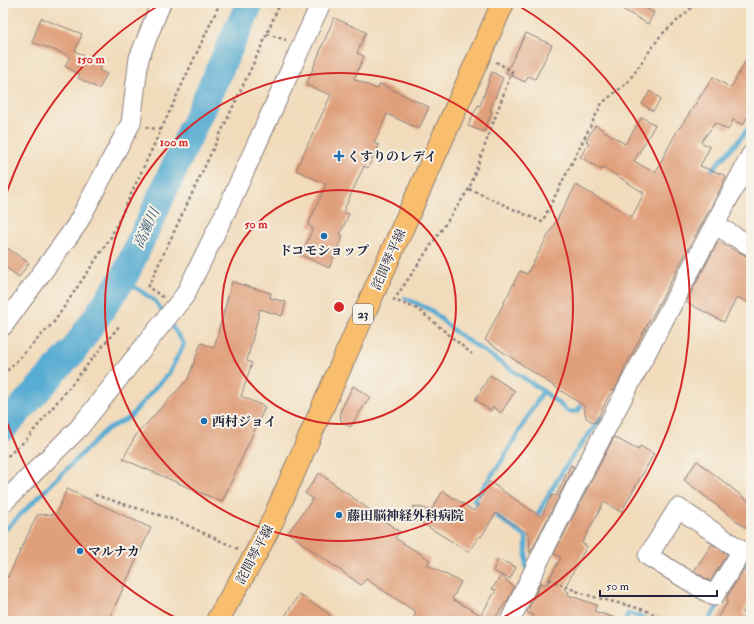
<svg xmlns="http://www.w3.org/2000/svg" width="754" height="624" viewBox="0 0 754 624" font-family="'IM FELL Double Pica','Noto Serif JP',serif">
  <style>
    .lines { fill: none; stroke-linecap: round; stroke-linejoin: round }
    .stream { stroke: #56acd2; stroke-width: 4.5 }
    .river { stroke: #56acd2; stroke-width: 28 }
    .building { fill: #df9f7a }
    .minor-casing { stroke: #8a7e7b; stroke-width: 21 }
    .major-casing { stroke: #8a7e7b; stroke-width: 24 }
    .path { stroke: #8a7e7b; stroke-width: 2.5; stroke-dasharray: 3 3; stroke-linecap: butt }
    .minor { stroke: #fff; stroke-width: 19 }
    .major { stroke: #f9be6d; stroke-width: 22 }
    .ring { fill: none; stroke: #d62828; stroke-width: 2 }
    .poi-dot { fill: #1f6fb2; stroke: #f7f3e8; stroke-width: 1.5 }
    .labels { text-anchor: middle; stroke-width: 4; stroke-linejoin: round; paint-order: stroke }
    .shield { fill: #f7f3e8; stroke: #62616f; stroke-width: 1 }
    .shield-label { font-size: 12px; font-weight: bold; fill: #22223b }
    .poi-label { font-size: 13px; font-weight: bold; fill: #22223b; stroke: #f7f3e8; text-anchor: start }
    .street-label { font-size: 13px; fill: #22223b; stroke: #f7f3e8 }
    .water-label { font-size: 14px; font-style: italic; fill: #375977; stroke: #f7f3e8 }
    .centre { fill: #d62828; stroke: #f7f3e8; stroke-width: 2 }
    .ring-label { font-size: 12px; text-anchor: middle; font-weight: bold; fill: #d62828; stroke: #f7f3e8; stroke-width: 4; stroke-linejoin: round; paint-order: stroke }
  </style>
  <rect width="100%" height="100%" fill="#f7f3e8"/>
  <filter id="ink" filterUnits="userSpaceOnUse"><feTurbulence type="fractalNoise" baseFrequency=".025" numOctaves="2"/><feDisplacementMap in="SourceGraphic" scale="8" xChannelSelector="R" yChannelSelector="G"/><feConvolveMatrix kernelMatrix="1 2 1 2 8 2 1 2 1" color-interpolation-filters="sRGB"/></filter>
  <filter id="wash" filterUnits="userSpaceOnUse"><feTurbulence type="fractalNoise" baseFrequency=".012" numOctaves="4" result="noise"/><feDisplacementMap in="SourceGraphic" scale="16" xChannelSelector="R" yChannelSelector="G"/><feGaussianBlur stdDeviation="0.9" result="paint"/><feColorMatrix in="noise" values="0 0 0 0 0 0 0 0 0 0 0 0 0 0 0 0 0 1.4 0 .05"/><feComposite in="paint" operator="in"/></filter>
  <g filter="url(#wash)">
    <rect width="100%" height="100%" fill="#f1dbbb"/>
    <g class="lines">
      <path class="stream" d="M 708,174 L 740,139 L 751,123
        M 122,278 L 155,301 L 164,314
        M 405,298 L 431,310 L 454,331 L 543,391 L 501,462 L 474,500 L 482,506
        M 543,391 L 569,412 L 578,411 L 585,399
        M 490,512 L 526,537 L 526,568
        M 535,520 C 554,482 574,451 602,418
        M 3,532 L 107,429 L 129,418 L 169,373 L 184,344 L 169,322
        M 740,567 L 741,565 L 751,564
        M 625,621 L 628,613 L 651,621
        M 709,621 L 721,600"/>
      <path class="river" d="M 3,428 L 74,350 L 125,275 L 250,3"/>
    </g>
    <g id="blocks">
      <path class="building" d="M 612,3 L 637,3 L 654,13 L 648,24 Z
        M 41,18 L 82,34 L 75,51 L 102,66 L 99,70 L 107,74 L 99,89 L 78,78 L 80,75 L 65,66 L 70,56 L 32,42 Z
        M 334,18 L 366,32 L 357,53 L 364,56 L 354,79 L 377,89 L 380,84 L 429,107 L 419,129 L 387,114 L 374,143 L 379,145 L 368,168 L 364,166 L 343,212 L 349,214 L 340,234 L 343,236 L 329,268 L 301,255 L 313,228 L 308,225 L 326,184 L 296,170 L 331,95 L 306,85 Z
        M 526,33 L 552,45 L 535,79 L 528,76 L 525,82 L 506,73 Z
        M 751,51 L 751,110 L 743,125 L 733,120 L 728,130 L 715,123 L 701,142 L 710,147 L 700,166 L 726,176 L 721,188 L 622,372 L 623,373 L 614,391 L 612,390 L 595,423 L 586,418 L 584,406 L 485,340 L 520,271 L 527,274 L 576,185 L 632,217 L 644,193 L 603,167 L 602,170 L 580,157 L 589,143 L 586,141 L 595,125 L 625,144 L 642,117 L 655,125 L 634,161 L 655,173 L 678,129 L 679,129 L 713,77 L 731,88 Z
        M 492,72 L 503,78 L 490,110 L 492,111 L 484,132 L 468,126 L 478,105 L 480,106 Z
        M 650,91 L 661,99 L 653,111 L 642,104 Z
        M 718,242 L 751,258 L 751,304 L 737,297 L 724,322 L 686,302 Z
        M 3,245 L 29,263 L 19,277 L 3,265 Z
        M 232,282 L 271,293 L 270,298 L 286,302 L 282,316 L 260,309 L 247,361 L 252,363 L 241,396 L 265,407 L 222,502 L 123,459 L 136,435 L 188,379 L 201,343 L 214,348 Z
        M 490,375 L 515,391 L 501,413 L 493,407 L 491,411 L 475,400 Z
        M 353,386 L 370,397 L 350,427 L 341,421 L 340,412 Z
        M 614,437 L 638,450 L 640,446 L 654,454 L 621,512 L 604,502 L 582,543 L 587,546 L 564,589 L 569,592 L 568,595 L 597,605 L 594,611 L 618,619 L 617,621 L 531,621 L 534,616 L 527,612 L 541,582 L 546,585 L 561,557 L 554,554 Z
        M 697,461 L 751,503 L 751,532 L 684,480 Z
        M 571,465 L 574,467 L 530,553 L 529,534 L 496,513 L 481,537 L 479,536 L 469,552 L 420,522 L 411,519 L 414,506 L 431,510 L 443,491 L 474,511 L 490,482 L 541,517 L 552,495 L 556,496 Z
        M 319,473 L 400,532 L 395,538 L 430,560 L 427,565 L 461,582 L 452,599 L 481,615 L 496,590 L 492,589 L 501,576 L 514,587 L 507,602 L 506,602 L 493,621 L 412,621 L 416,612 L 366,579 L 361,585 L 288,533 L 313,499 L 305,493 Z
        M 67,489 L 151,528 L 108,621 L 3,621 L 3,574 L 8,577 L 37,515 L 56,514 Z
        M 712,544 L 727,554 L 710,581 L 694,571 Z
        M 498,559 L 516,567 L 510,579 L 493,571 Z
        M 746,566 L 751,569 L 751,599 L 742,613 L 751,619 L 751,621 L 715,621 L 728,602 L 726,601 L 728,597 L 727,597 Z
        M 299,594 L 325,611 L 337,621 L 282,621 Z"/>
    </g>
  </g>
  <g filter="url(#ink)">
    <use href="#blocks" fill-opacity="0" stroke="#8a7e7b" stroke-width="1"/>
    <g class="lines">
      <g class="minor-casing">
        <path id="minor" d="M 715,225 L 751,246
          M 3,326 L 76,226 L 131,123 L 139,58 L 161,3
          M 3,503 L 79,428 L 185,295 L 229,205 L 321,3
          M 742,551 L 714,596 L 648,556 L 678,508 L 742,551 L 751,554
          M 510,621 C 584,462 671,310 751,155"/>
      </g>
      <g class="major-casing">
        <path id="major" d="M 217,621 L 254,557 L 273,520 L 346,354 L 503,3"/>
      </g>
      <path class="path" d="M 267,34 L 286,40
        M 496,62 L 512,71 L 469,189 L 542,222 L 602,103 L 627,83 L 661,35 L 697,3
        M 146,127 L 162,130
        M 469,189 L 394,300 L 418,309 L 472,354
        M 163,297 L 148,287 L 263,43 L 280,3
        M 3,375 L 54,322 L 111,237 L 220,3
        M 3,460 L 26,440 L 120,325
        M 95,495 L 178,521 L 238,549
        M 549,579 C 566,587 584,595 602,599 C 624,605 647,608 667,621"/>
      <use href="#minor" class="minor"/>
      <use href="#major" class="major"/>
    </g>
  </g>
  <g class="ring">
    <circle cx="339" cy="307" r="117"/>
    <circle cx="339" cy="307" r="234"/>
    <path d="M180 620A351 351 0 0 1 3 410M3 204A351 351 0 0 1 163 3M514 3A351 351 0 0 1 498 620"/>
  </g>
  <g class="poi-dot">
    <path d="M337 150h4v4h4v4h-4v4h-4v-4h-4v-4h4z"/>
    <circle cx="324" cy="236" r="4"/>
    <circle cx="204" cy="421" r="4"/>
    <circle cx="339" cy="515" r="4"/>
    <circle cx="80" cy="551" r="4"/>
  </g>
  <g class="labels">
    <rect class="shield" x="353" y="304" width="20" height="20" rx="3"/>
    <g class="shield-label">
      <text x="363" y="318">23</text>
    </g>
    <g class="poi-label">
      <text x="347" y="161">くすりのレデイ</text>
      <text x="324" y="255" text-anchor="middle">ドコモショップ</text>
      <text x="212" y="426">西村ジョイ</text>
      <text x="347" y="520">藤田脳神経外科病院</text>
      <text x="88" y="556">マルナカ</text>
    </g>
    <g class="street-label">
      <text transform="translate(388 259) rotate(-66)" y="5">詫間琴平線</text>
      <text transform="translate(254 554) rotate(-62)" y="5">詫間琴平線</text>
    </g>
    <g class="water-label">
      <text transform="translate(146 228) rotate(-65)" y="5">高瀬川</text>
    </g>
  </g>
  <circle cx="339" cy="307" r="6" class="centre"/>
  <g class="ring-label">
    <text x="91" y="63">150 m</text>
    <text x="174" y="146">100 m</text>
    <text x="256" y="228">50 m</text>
  </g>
  <rect width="754" height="624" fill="none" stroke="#f7f3e8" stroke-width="16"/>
  <path d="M600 590v6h117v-6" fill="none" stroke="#22223b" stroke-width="2"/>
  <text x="606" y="590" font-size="12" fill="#22223b" stroke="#f7f3e8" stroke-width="3" paint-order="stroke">50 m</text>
</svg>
